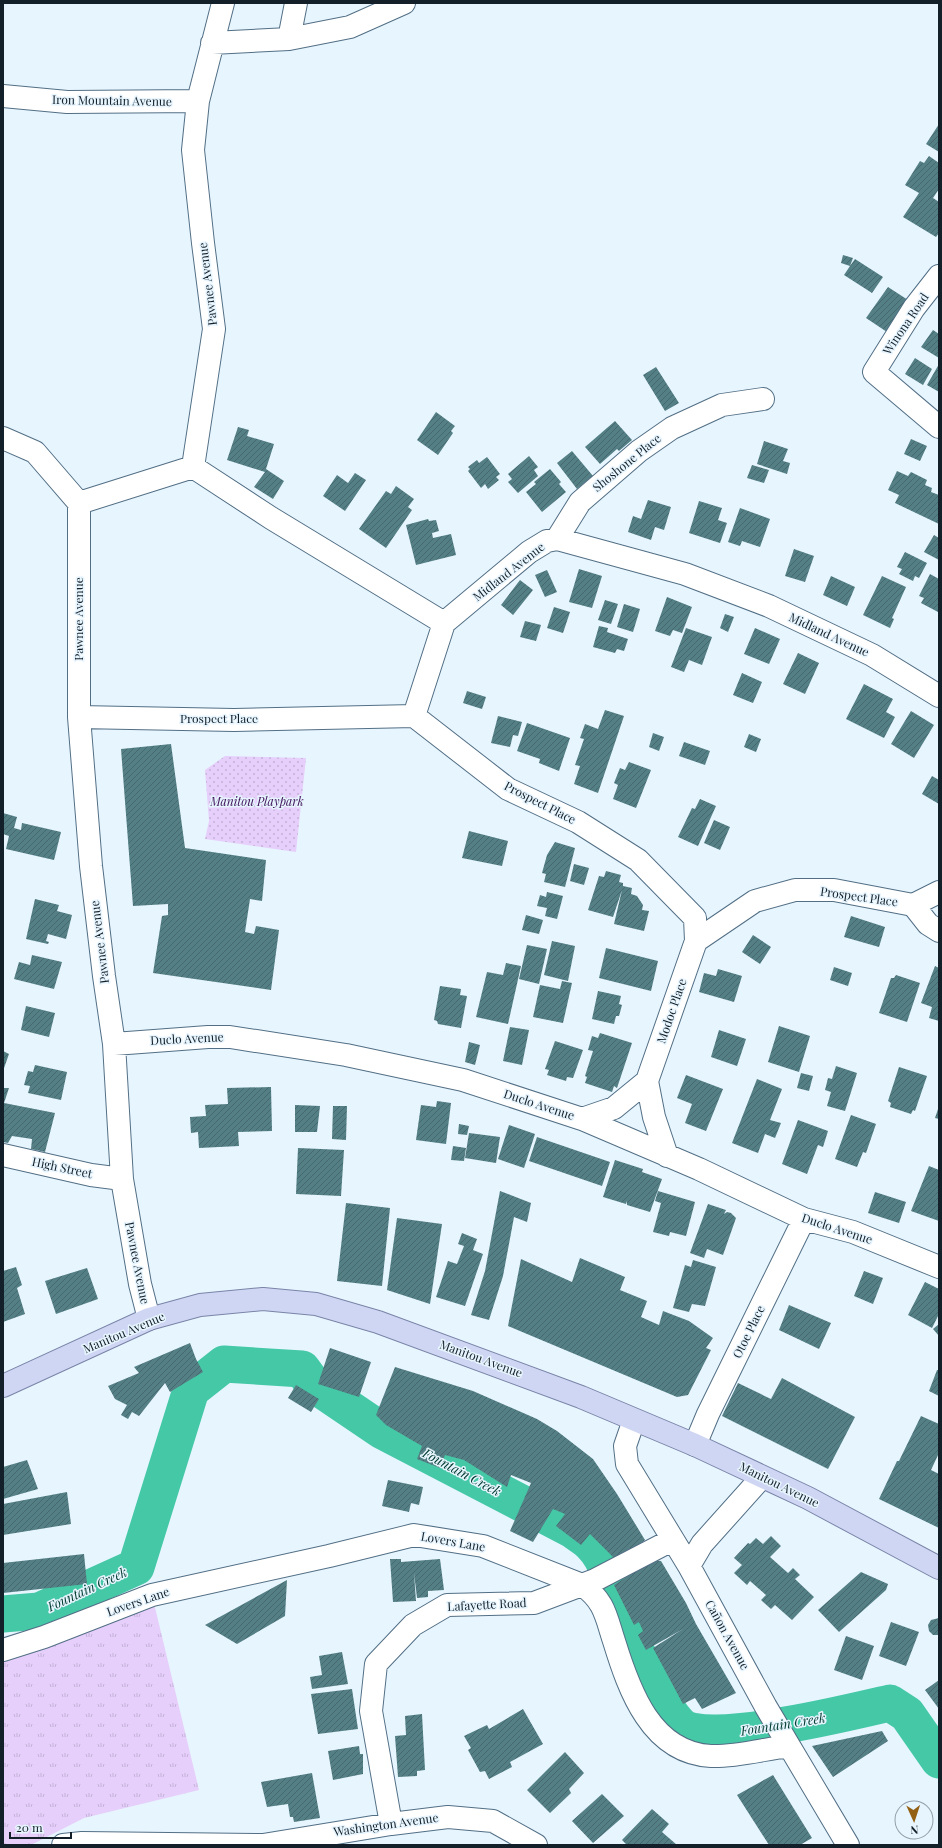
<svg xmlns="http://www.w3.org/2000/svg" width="942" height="1848" viewBox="0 0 942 1848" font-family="'Playfair Display',serif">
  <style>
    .grass { fill: url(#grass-tufts) }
    .park { fill: url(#park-dots) }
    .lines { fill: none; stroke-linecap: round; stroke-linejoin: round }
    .river { stroke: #45c8a6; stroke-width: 37 }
    .building { fill: url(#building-hatch) }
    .minor-casing { stroke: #526f85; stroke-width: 24 }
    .major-casing { stroke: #7984a7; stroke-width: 24 }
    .minor { stroke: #fff; stroke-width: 22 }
    .major { stroke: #cfd6f3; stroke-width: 22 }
    .labels { text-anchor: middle; stroke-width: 3; stroke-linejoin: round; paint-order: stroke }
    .street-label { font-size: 12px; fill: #142029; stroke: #e7f5ff }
    .park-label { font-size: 12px; font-style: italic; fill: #3d1058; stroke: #e7f5ff }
    .water-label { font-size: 13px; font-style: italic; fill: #003a2c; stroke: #e7f5ff }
  </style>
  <defs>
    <pattern id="grass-tufts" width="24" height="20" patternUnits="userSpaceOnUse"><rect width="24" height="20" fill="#e6cffb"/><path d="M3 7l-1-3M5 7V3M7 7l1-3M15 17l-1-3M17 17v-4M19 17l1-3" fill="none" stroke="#c4b1d7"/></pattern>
    <pattern id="park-dots" width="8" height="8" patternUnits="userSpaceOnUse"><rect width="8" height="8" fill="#e6cffb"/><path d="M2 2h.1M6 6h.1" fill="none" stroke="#c4b1d7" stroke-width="1.8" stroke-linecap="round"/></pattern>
    <pattern id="building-hatch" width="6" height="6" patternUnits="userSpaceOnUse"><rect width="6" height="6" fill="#548085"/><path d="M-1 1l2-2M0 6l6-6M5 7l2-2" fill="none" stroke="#44686d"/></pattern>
  </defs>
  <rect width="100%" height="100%" fill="#e7f5ff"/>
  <path class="grass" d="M 152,1595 L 199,1790 L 84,1818 L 31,1845 L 3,1845 L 3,1651 Z"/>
  <path class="park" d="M 225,756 L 306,758 L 296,852 L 205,839 L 209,821 L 205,770 Z"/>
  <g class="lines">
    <path class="river" d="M 3,1614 L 39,1611 L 136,1567 L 191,1390 L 224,1364 L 302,1369 L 313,1384 L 381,1430 L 573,1530 C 579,1535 587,1539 592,1545 C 610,1563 617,1599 625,1623 C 633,1647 663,1710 681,1726 C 707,1748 855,1711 890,1703 L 907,1714 L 939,1760"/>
  </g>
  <path class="building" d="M 939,124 L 939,152 L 926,144 Z
    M 929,156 L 939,163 L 939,189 L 933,198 L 939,202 L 939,233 L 936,237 L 903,217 L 919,193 L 905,185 L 920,161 L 924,163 Z
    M 843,255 L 853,258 L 850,266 L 855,259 L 883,277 L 872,293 L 844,275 L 850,266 L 841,263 Z
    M 888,287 L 908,300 L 887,332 L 866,318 Z
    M 933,330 L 939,334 L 939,358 L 921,347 Z
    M 915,358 L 932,369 L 923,385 L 905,374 Z
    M 939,364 L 939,392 L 927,385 Z
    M 656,367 L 679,403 L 665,411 L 643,375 Z
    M 436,412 L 455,426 L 451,431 L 453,433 L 438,455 L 417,440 Z
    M 615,421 L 632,440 L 619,451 L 617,449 L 600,464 L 585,447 Z
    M 238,427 L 249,430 L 247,436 L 274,444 L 266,469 L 284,481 L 273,499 L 254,487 L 265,472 L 227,460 Z
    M 911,439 L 927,446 L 920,461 L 904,454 Z
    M 764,441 L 788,449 L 783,461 L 790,463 L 787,474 L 757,464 Z
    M 572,451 L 593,476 L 577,489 L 557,463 Z
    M 529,456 L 538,467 L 534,470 L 538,476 L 518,493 L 508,482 L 512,479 L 508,474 Z
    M 487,457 L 500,474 L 496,477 L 499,480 L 488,489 L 485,484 L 481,488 L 468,471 L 470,469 L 468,467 L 477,460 L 479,463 Z
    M 752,465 L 769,470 L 764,483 L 747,478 Z
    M 550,469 L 561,482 L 559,484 L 566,492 L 542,512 L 526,492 L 536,484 L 534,482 Z
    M 897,471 L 908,476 L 911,472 L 927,480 L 925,485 L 932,488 L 931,492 L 939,495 L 939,524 L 895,503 L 899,495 L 888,490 Z
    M 355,473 L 366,480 L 345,511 L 323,496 L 337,475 L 348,483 Z
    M 396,486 L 414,499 L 408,507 L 412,510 L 386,548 L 359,529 L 386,491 L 391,494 Z
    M 648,500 L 671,507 L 664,530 L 655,527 L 651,540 L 628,532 L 633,516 L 641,519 Z
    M 699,501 L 722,508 L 718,520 L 727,523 L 720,543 L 689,533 Z
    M 740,508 L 770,519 L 760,547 L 742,541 L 740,546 L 728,542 Z
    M 428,519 L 429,521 L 436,520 L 439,531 L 432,533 L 433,538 L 451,534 L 456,555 L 416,565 L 406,525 Z
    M 934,535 L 939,538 L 939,560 L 924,552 Z
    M 794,549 L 814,556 L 805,582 L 785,576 Z
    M 905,552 L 927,563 L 919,578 L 915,576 L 913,581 L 899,574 L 902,569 L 897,567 Z
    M 579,569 L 602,576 L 592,608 L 569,602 Z
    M 547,570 L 557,592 L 545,597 L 535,575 Z
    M 930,574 L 939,579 L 938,612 L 921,603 L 924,598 L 919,596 Z
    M 831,576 L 855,587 L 847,606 L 823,595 Z
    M 882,576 L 906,587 L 892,618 L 894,619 L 890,628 L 863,615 Z
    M 520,580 L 533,590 L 513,615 L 501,605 Z
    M 667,597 L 692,607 L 682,633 L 673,630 L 670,636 L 655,631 Z
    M 605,600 L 618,604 L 611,624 L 598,620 Z
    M 624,604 L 640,609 L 633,632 L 617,627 Z
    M 554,607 L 570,612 L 563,633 L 547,628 Z
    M 725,614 L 734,617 L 728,632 L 720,628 Z
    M 525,621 L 541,625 L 536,641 L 520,637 Z
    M 599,626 L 608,628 L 607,632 L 628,639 L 624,651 L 617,649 L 615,653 L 593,647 Z
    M 686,628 L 712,637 L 702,665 L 689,660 L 684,672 L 671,667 Z
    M 755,628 L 780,639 L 769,664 L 744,654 Z
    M 798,653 L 819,663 L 805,694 L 783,684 Z
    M 742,673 L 762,682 L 753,703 L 733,695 Z
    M 864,684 L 893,699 L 886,712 L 895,717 L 884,738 L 846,719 Z
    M 467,691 L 486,697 L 482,709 L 463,703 Z
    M 605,710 L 624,716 L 598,793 L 574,784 L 580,766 L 575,765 L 584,739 L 580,738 L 585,724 L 598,729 Z
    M 911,711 L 934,725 L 914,758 L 891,744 Z
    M 498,716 L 522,722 L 518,736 L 513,735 L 510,747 L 491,743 Z
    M 527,723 L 570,738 L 559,771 L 539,763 L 540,759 L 517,751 Z
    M 653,733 L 664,737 L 659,751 L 649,747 Z
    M 749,734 L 761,739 L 756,752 L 744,747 Z
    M 684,742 L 710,751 L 705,765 L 679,756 Z
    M 171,744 L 185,848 L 266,860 L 262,901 L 250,899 L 245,932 L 254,934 L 256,926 L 279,930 L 271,990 L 153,973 L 162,916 L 168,915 L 168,904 L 133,906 L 121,749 Z
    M 629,762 L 651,770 L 636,808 L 613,799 L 618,785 L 614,783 L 620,768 L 625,770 Z
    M 932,776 L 939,780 L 939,804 L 922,794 Z
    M 700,799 L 716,806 L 698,846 L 678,837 L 692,808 L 695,809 Z
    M 3,813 L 17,817 L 14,828 L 21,830 L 22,823 L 61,832 L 54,860 L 6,849 L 9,836 L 3,834 Z
    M 714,820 L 730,827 L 720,850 L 704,843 Z
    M 469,831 L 508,841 L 502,866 L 462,858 Z
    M 555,842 L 575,848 L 565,887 L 544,882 L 546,874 L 542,873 L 547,855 Z
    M 574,864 L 589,868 L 584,885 L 570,881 Z
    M 606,871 L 621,875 L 619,882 L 623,883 L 623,886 L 632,888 L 631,894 L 637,896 L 643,905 L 642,910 L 649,911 L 644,931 L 614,924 L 622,890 L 613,917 L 588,910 L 599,876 L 604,877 Z
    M 547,892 L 563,896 L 557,919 L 545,916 L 547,908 L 537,906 L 540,895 L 546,897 Z
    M 35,899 L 59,905 L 57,911 L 72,915 L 66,939 L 48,934 L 46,941 L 49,942 L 48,944 L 26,939 Z
    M 526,915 L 543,920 L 539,934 L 522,930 Z
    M 851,916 L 885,927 L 879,947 L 844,937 Z
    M 753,935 L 771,947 L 760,964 L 742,952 Z
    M 552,941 L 575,946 L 568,981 L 544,975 Z
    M 527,945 L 547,949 L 539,984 L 519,979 Z
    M 606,948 L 658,961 L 651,991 L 599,978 Z
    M 32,955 L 62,962 L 54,989 L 14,979 L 19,962 L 30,965 Z
    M 506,963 L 521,966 L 508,1024 L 476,1017 L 487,972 L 503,975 Z
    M 935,966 L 939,968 L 939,1021 L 929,1018 L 932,1007 L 921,1003 Z
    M 834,967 L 852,973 L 848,986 L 830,980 Z
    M 718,969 L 742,976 L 734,1002 L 699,992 L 704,973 L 716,976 Z
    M 896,975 L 920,983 L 907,1022 L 879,1013 L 891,978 L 894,978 Z
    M 562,981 L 572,983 L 563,1023 L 533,1017 L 540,985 L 560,989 Z
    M 440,986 L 461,989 L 460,995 L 467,996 L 461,1028 L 438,1024 L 437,1021 L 434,1020 Z
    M 598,991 L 621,996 L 619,1004 L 622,1005 L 619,1016 L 616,1016 L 614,1024 L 592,1019 Z
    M 26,1006 L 55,1013 L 49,1037 L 21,1030 Z
    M 779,1026 L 810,1036 L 799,1072 L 768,1062 Z
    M 510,1027 L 529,1030 L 522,1065 L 503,1061 Z
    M 719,1030 L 746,1039 L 737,1066 L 711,1057 Z
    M 600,1033 L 632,1043 L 617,1088 L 614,1086 L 612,1092 L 585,1083 L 587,1077 L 585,1076 L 593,1051 L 588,1050 L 592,1036 L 598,1038 Z
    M 555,1041 L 583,1050 L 573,1078 L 567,1077 L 566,1081 L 547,1075 L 549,1070 L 545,1069 Z
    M 469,1042 L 480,1045 L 475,1065 L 465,1062 Z
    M 3,1051 L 9,1054 L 3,1071 Z
    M 35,1065 L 67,1072 L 61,1100 L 28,1093 L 30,1086 L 24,1085 L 28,1071 L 33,1072 Z
    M 836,1066 L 857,1073 L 845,1111 L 827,1106 L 831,1092 L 825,1090 L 828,1078 L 832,1079 Z
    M 899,1067 L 927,1076 L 915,1111 L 913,1110 L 911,1114 L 890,1107 L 891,1103 L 888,1101 Z
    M 801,1073 L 813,1076 L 809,1091 L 797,1088 Z
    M 686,1075 L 723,1089 L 706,1131 L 685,1123 L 692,1104 L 677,1098 Z
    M 757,1079 L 782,1089 L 770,1120 L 781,1123 L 775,1138 L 765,1134 L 758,1153 L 732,1143 Z
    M 271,1087 L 272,1131 L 238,1132 L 239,1146 L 199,1148 L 198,1132 L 191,1133 L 190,1117 L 206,1116 L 205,1105 L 228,1104 L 227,1088 Z
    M 3,1088 L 9,1088 L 4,1103 L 55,1113 L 45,1152 L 31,1149 L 32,1139 L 12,1136 L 8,1143 L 3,1142 Z
    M 437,1101 L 451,1103 L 446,1144 L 416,1140 L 421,1105 L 436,1107 Z
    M 295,1105 L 320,1106 L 317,1132 L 295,1132 Z
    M 333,1106 L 347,1106 L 346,1140 L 332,1139 Z
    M 939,1106 L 939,1119 L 935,1118 Z
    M 851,1115 L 876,1124 L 866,1153 L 863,1152 L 857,1167 L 835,1159 Z
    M 798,1120 L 828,1131 L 823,1147 L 818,1145 L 807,1174 L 782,1164 Z
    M 459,1124 L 469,1126 L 467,1135 L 458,1134 Z
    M 509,1125 L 535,1134 L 524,1168 L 498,1159 Z
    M 469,1133 L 500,1137 L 496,1163 L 465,1158 Z
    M 537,1137 L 610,1162 L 602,1186 L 529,1161 Z
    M 453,1146 L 466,1148 L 464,1161 L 451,1160 Z
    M 298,1148 L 344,1150 L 341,1196 L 296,1194 Z
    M 615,1160 L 643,1169 L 642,1172 L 662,1179 L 650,1212 L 627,1205 L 627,1201 L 626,1204 L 603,1197 Z
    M 929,1166 L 939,1170 L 939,1221 L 911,1211 Z
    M 500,1191 L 531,1203 L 527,1222 L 514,1217 L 503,1276 L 489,1320 L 471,1315 L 485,1271 Z
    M 658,1191 L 695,1202 L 686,1236 L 670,1232 L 669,1236 L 653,1232 L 661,1203 L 655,1201 Z
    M 875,1192 L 906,1202 L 899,1223 L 868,1213 Z
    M 346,1203 L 390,1208 L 382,1286 L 337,1281 Z
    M 708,1204 L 726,1210 L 724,1214 L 727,1212 L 731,1213 L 736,1218 L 723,1255 L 707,1249 L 704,1258 L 690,1253 Z
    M 397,1218 L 442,1224 L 430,1304 L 387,1290 Z
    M 462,1233 L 477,1239 L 473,1250 L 483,1254 L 465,1306 L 436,1297 L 448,1261 L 457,1264 L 464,1246 L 458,1244 Z
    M 580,1258 L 625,1277 L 620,1290 L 647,1301 L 641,1317 L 659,1325 L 663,1311 L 689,1321 L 713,1338 L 706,1348 L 711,1350 L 688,1395 L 677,1397 L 508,1326 L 521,1259 L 572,1282 Z
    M 693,1260 L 716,1267 L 705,1306 L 692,1304 L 689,1312 L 673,1308 L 685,1265 L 691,1267 Z
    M 16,1267 L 22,1285 L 17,1288 L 25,1314 L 3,1322 L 3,1271 Z
    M 87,1268 L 98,1299 L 56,1314 L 45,1281 Z
    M 864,1271 L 883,1278 L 873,1304 L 854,1296 Z
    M 925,1282 L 939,1289 L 939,1314 L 932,1328 L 908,1315 Z
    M 789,1305 L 831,1323 L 819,1349 L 779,1330 Z
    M 939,1324 L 939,1336 L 933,1329 Z
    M 190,1343 L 196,1359 L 203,1372 L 170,1392 L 165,1383 L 139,1416 L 132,1412 L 128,1419 L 121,1415 L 127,1405 L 115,1399 L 108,1386 L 139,1373 L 134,1367 Z
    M 330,1348 L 371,1362 L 359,1397 L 318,1384 Z
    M 395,1367 L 473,1391 L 537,1419 L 557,1431 L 593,1459 L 617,1494 L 645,1540 L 617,1561 L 590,1534 L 581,1545 L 556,1526 L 565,1514 L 553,1509 L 533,1542 L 510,1531 L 531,1483 L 511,1475 L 507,1487 L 464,1460 L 445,1455 L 440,1468 L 417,1459 L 422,1446 L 386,1425 L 376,1415 Z
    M 937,1370 L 939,1370 L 939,1396 L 929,1391 Z
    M 782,1378 L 855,1417 L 828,1469 L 722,1416 L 738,1383 L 771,1399 Z
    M 296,1385 L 319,1399 L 311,1412 L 288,1398 Z
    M 921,1416 L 939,1424 L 939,1453 L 931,1470 L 939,1474 L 939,1528 L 879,1499 L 897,1461 L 899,1461 Z
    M 27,1460 L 38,1489 L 3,1499 L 3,1467 Z
    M 388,1480 L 423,1487 L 419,1505 L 411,1503 L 409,1512 L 382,1506 Z
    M 67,1492 L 71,1524 L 3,1535 L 3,1504 Z
    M 771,1536 L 781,1546 L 770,1557 L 788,1573 L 793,1568 L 800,1575 L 795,1579 L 814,1597 L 792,1620 L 775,1605 L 771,1609 L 761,1600 L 766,1595 L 750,1581 L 747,1585 L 734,1573 L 742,1565 L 734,1558 L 748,1543 L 750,1544 L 756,1538 L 763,1544 Z
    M 84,1554 L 87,1584 L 3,1593 L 3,1563 Z
    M 390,1559 L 401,1559 L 401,1562 L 440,1559 L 444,1590 L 428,1591 L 428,1597 L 417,1598 L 414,1573 L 416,1601 L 393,1602 Z
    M 653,1560 L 661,1561 L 686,1603 L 696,1624 L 736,1693 L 702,1709 L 695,1698 L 683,1704 L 653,1648 L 683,1629 L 646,1650 L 638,1635 L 643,1631 L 639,1622 L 634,1625 L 614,1585 Z
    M 861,1572 L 888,1584 L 886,1590 L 839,1632 L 818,1610 Z
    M 287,1580 L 285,1616 L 237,1644 L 205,1625 Z
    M 939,1618 L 939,1635 L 933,1635 L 929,1631 L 928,1625 L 931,1620 Z
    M 891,1622 L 919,1632 L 906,1666 L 879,1656 Z
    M 846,1636 L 874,1646 L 862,1680 L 834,1670 Z
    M 342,1652 L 348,1684 L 312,1689 L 310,1677 L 322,1675 L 319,1656 Z
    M 939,1680 L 939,1709 L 925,1690 Z
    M 352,1689 L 358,1729 L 318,1734 L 311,1694 Z
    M 523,1709 L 543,1744 L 510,1762 L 512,1767 L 489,1779 L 485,1771 L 480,1772 L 468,1750 L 471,1748 L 464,1736 L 487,1725 L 489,1729 Z
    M 422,1714 L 425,1770 L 417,1771 L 417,1776 L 398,1777 L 395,1736 L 406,1735 L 405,1716 Z
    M 882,1731 L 888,1741 L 833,1777 L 812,1746 Z
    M 359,1746 L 360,1754 L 363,1754 L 363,1774 L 333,1780 L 328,1751 Z
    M 565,1752 L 584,1773 L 569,1789 L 571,1793 L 550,1813 L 527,1790 Z
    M 312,1773 L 320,1818 L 294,1822 L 293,1817 L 290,1817 L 288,1804 L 267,1807 L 261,1782 Z
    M 773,1775 L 812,1838 L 800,1845 L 769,1845 L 737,1795 Z
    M 602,1794 L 624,1816 L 593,1843 L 572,1821 Z
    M 652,1809 L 669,1824 L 662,1832 L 677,1845 L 627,1845 L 622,1840 Z"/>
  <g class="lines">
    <g class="minor-casing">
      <path id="minor" d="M 289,39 L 296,3
        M 212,43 L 289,39 L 350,27 L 404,3
        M 3,96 L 67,102 L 198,101
        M 939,276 L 914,308 L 874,372 L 939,427
        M 3,438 L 35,452 L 79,503
        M 193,467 L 271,518 L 444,623
        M 79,503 L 79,717 L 91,866 L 104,976 L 114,1044 L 122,1179 L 140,1284 L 149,1319
        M 79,503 L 193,467 L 214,329 L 203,243 L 193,150 L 198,101 L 223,3
        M 557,539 L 580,502 L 639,451 L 672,428 L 722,405 L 763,399
        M 444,623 L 529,552 L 547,541 L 557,539 L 685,574 L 769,606 L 872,655 L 939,696
        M 414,716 L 444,623
        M 79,717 L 234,720 L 414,716 L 508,789 L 578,822 L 638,860 L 695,918 L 696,941 L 755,901 L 795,890 L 834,890 L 913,905 L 928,924 L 939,931
        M 913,905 L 939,892
        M 114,1044 L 208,1037 L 230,1037 L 346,1055 L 463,1080 L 582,1119 L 699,1169 L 804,1219 L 853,1232 L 939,1267
        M 582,1119 L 614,1108 L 647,1081
        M 3,1155 L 91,1175 L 122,1179
        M 667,1156 L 654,1117 L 647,1081 L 696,941
        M 634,1420 L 625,1446 L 627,1464 L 689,1566 L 766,1707 L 848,1845
        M 695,1445 L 708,1414 L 804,1219
        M 689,1566 L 702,1544 L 762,1477
        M 3,1650 L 44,1637 L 152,1595 L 329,1556 L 414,1535 L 483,1546 L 582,1585 C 605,1601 606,1617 614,1641 C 629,1690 651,1753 711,1756 C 736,1757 764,1749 789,1746
        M 391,1824 L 371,1711 L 376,1664 L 413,1625 L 447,1605 L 534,1603 L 595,1580 L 672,1540
        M 63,1845 L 82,1843 L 263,1845 L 391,1824 L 448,1817 L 493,1821 L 536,1845"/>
    </g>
    <g class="major-casing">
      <path id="major" d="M 3,1386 L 149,1319 L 200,1305 L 263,1299 L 316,1304 L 378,1322 L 581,1397 L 695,1445 L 808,1498 L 939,1568"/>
    </g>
    <use href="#minor" class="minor"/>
    <use href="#major" class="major"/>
  </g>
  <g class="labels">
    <g class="street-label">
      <text transform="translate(112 101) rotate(1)" y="4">Iron Mountain Avenue</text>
      <text transform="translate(208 284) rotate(-97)" y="4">Pawnee Avenue</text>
      <text transform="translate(906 324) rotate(-56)" y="4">Winona Road</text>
      <text transform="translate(627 463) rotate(-39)" y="4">Shoshone Place</text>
      <text transform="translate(509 572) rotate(-38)" y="4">Midland Avenue</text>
      <text transform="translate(79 619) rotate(-90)" y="4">Pawnee Avenue</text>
      <text transform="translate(829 635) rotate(25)" y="4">Midland Avenue</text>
      <text x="219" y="723">Prospect Place</text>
      <text transform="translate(540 803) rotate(27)" y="4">Prospect Place</text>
      <text transform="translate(859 897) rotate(8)" y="4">Prospect Place</text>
      <text transform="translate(100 942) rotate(-97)" y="4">Pawnee Avenue</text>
      <text transform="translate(672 1011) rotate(-71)" y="4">Modoc Place</text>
      <text transform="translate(187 1039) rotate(-3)" y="4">Duclo Avenue</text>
      <text transform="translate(539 1105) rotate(18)" y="4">Duclo Avenue</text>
      <text transform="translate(62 1168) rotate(12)" y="4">High Street</text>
      <text transform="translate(837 1229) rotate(18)" y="4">Duclo Avenue</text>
      <text transform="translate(137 1263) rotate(79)" y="4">Pawnee Avenue</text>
      <text transform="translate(749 1332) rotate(-64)" y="4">Otoe Place</text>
      <text transform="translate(124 1333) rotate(-23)" y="4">Manitou Avenue</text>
      <text transform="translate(481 1359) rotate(20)" y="4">Manitou Avenue</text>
      <text transform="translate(779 1485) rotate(26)" y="4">Manitou Avenue</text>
      <text transform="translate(453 1542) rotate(10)" y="4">Lovers Lane</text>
      <text transform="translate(138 1602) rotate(-19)" y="4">Lovers Lane</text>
      <text transform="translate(487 1605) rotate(-3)" y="4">Lafayette Road</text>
      <text transform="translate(727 1635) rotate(61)" y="4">Cañon Avenue</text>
      <text transform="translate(386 1825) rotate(-8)" y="4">Washington Avenue</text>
    </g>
    <g class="park-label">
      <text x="257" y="806">Manitou Playpark</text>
    </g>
    <g class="water-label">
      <text transform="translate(462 1472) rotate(28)" y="5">Fountain Creek</text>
      <text transform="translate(87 1589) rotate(-25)" y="5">Fountain Creek</text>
      <text transform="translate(783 1724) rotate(-9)" y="5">Fountain Creek</text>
    </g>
  </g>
  <rect width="942" height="1848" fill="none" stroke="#142029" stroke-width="8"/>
  <g transform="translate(914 1820) rotate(177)"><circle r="19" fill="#e7f5ff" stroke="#93a0a9"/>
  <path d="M0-3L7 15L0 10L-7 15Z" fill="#946014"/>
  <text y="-6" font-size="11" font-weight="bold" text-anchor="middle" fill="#142029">N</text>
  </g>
  <path d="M10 1832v6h61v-6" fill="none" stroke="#142029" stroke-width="2"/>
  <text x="16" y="1832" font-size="12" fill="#142029" stroke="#e7f5ff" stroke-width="3" paint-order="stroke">20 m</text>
</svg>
